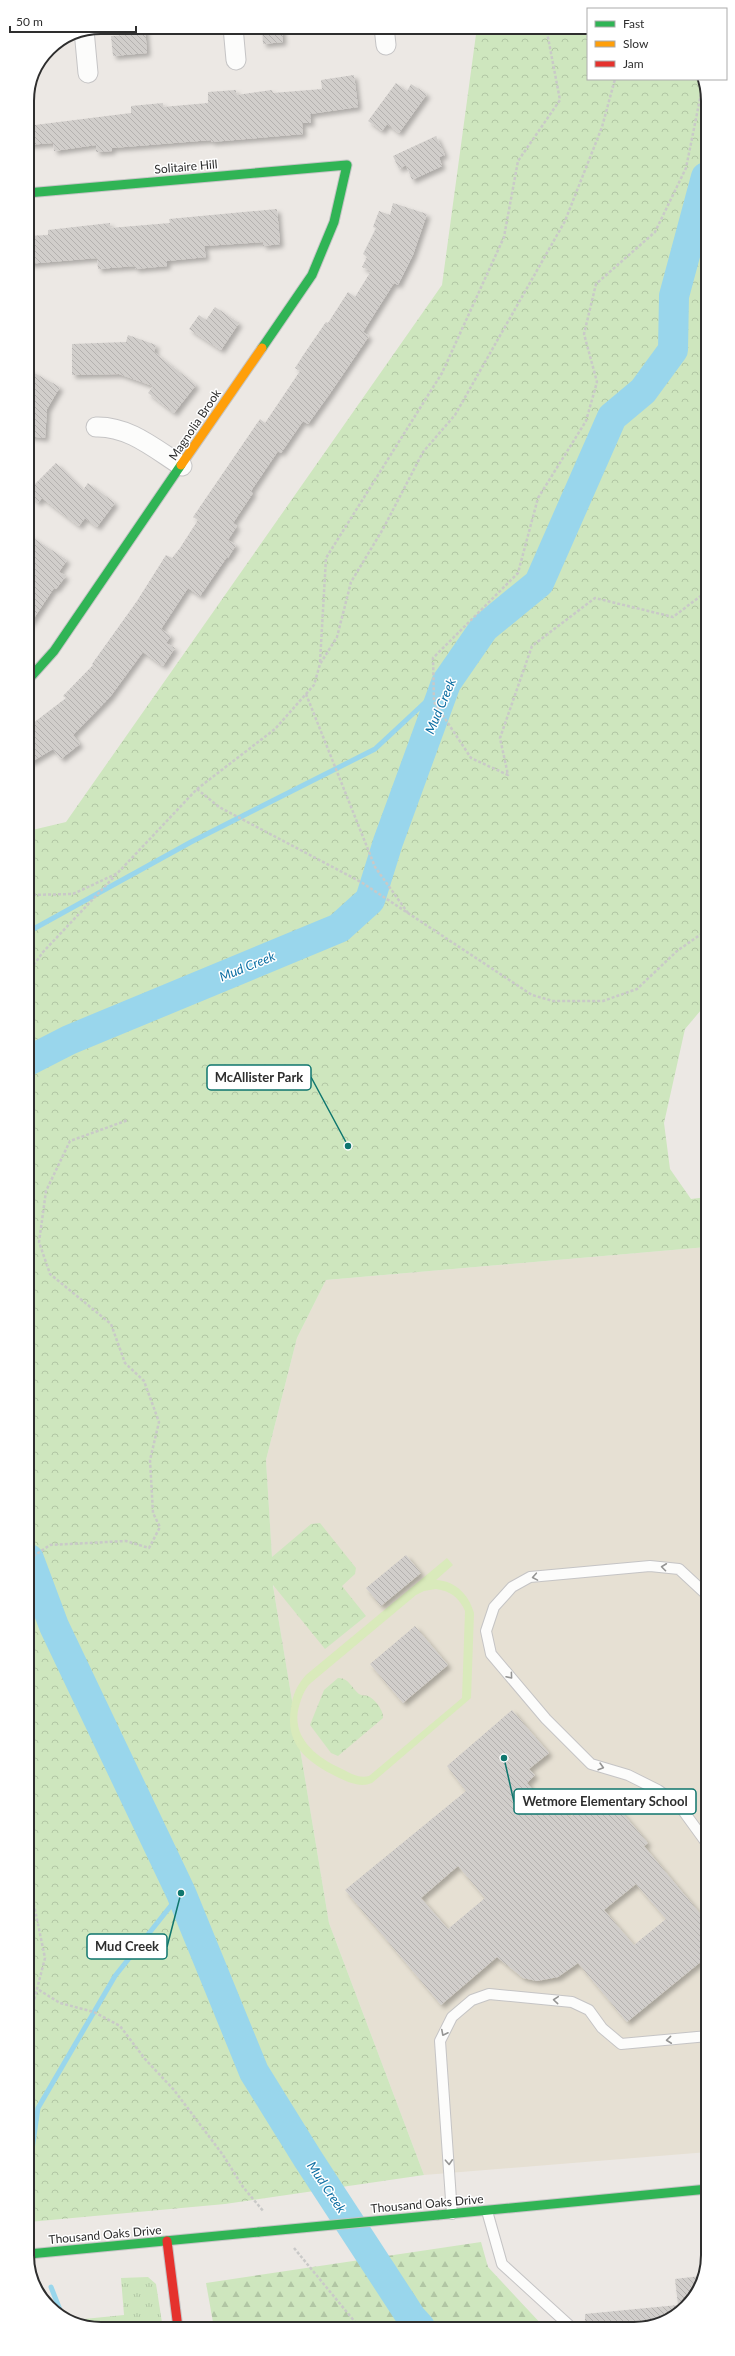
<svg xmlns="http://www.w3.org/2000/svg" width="735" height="2356" viewBox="0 0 735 2356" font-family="Lato,sans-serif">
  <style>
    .education { fill: #e6e0d3 }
    .grass { fill: url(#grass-tufts) }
    .forest { fill: url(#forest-firs) }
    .park { fill: url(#park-crowns) }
    .pitch { fill: #d9eabb; fill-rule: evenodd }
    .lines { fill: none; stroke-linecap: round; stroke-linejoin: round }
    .stream { stroke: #99d6ec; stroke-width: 5 }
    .river { stroke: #99d6ec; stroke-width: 30 }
    .building { fill: url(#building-back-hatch); fill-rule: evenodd; filter: url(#shadow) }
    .lane-casing { stroke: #c5c4c5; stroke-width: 12 }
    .street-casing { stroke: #c5c4c5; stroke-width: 21 }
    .fast-casing { stroke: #c5c4c5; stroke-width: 11 }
    .slow-casing { stroke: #c5c4c5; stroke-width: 11 }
    .jam-casing { stroke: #c5c4c5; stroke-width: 11 }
    .path { stroke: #c9c9c8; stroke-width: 2.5; stroke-dasharray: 3 2; stroke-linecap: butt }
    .lane { stroke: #fcfcfb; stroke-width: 10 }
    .street { stroke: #fcfcfb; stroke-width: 19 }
    .fast { stroke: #30b455; stroke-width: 9 }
    .slow { stroke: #ff9f0a; stroke-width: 9 }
    .jam { stroke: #e5322d; stroke-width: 9 }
    .fast-bridge-casing { stroke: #c5c4c5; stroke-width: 11; stroke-linecap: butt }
    .fast-bridge { stroke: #30b455; stroke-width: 9 }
    .oneway { stroke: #959594 }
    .labels { text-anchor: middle; stroke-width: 3; stroke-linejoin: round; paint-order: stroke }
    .street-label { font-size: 12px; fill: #2e2e2e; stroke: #fff }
    .water-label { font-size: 13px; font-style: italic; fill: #0d6fa3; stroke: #fff }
    .rim { fill: none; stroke: #2e2e2e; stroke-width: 2 }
    .leader { fill: none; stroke: #0f766e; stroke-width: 1.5 }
    .callout-dot { fill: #0f766e; stroke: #fff; stroke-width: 1.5 }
    .callout { fill: #fff; stroke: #0f766e; stroke-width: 1.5 }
    .callout-label { font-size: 13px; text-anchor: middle; font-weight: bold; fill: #2e2e2e }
  </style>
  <defs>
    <pattern id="grass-tufts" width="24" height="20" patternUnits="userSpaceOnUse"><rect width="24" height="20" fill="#cee6be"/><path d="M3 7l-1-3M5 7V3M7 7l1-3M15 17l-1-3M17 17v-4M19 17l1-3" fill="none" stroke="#b1c6a4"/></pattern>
    <pattern id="forest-firs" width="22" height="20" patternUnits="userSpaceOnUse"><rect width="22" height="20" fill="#cee6be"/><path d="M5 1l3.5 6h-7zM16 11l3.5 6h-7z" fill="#b1c6a4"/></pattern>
    <pattern id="park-crowns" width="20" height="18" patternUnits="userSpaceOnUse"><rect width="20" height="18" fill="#cee6be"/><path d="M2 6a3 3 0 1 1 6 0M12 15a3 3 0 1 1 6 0" fill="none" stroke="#b1c6a4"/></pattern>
    <pattern id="building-back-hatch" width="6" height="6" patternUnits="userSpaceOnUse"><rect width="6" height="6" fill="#d1cecb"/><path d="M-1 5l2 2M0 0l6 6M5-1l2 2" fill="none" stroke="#b4b1af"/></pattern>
    <filter id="shadow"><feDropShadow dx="3.5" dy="3.5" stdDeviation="2" flood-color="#0004"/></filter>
  </defs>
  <rect width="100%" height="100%" fill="#ece8e4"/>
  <path class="education" d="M 707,1247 L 708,2152 L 424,2175 L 329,1923 L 274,1592 L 266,1460 L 297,1338 L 326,1280 Z"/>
  <path class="grass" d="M 148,2277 L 156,2284 L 163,2329 L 96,2329 L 74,2320 L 124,2315 L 121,2278 Z"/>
  <path class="forest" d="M 481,2242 L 488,2267 L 544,2327 L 214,2328 L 206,2283 Z"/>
  <path class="park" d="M 477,27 L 588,27 L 588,79 L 704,79 L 706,82 L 707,1003 L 685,1029 L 664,1123 L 670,1169 L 691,1199 L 707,1197 L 707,1231 L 701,1232 L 707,1247 L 326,1280 L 297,1338 L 266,1460 L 272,1557 L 311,1524 L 320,1523 L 356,1568 L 355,1574 L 342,1586 L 366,1616 L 325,1649 L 273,1585 L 274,1592 L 329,1923 L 424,2175 L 225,2204 L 29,2222 L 28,831 L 66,822 L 442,285 Z
    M 338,1678 C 348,1677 352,1688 359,1694 C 362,1696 365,1695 368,1696 C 375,1699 384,1711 383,1718 L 338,1756 L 331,1753 L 310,1725 L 324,1690 Z"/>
  <path class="pitch" d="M 447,1558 L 453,1565 L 436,1580 C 456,1581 469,1595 474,1613 L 471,1698 L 372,1783 C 360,1788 348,1782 337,1777 C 306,1761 285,1745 291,1708 C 293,1694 297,1685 306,1675 ZM 436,1589 C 450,1591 459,1597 465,1611 L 462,1698 L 369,1776 C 359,1779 350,1773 340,1768 C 314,1756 289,1735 300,1703 C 303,1694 305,1688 312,1682 L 416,1595 L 424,1591 Z"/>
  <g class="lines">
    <path class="stream" d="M 28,932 L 191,842 L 375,749 L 446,683
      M 29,2171 L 38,2108 L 115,1976 L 181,1893
      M 51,2287 L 62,2315"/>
    <path class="river" d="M 28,1061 L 69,1040 L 339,928 L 370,900 L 388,842 L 446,683 L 484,628 L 539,583 L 612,417 L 643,391 L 673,350 L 674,296 L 706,177
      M 29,1559 L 54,1626 L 181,1893 L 254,2072 L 308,2159 L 411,2317 L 420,2327"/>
  </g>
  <path class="building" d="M 122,27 L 145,27 L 147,53 L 113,56 L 111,36 L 123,35 Z
    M 262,27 L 282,27 L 283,42 L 263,44 Z
    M 354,75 L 358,107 L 310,114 L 311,123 L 302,123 L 303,134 L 211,142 L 211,140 L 112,148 L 112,151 L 96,152 L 96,145 L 54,151 L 53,143 L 27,145 L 27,126 L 131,113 L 131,106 L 163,103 L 163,107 L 208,103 L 208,92 L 236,90 L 236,95 L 272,90 L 273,93 L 322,89 L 321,80 Z
    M 396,83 L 407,91 L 411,84 L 427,94 L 399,133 L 387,124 L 382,131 L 368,121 Z
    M 436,136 L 445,155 L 439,157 L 442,166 L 412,180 L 406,165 L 399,169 L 393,156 Z
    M 393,203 L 427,214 L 413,255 L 398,285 L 394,283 L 363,332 L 369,336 L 331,392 L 308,424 L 303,421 L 281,453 L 278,451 L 251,491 L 253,493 L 233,523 L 237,526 L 228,540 L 236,545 L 228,558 L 227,557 L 200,596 L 188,588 L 161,629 L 171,636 L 166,643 L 175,648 L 163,666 L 143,652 L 110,697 L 73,735 L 80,744 L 61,759 L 53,749 L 28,764 L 28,727 L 66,698 L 63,696 L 93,665 L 92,664 L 137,601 L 166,555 L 172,558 L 180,548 L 198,520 L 193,517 L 260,419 L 265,423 L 300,371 L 295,368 L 304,354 L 326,322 L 328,323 L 348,292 L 355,297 L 371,271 L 362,267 L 367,257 L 363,254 L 376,228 L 373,227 L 379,211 L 390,215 Z
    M 277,209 L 280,244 L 263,246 L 263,242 L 204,246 L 206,257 L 167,261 L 167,266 L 135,269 L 135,266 L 98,269 L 97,258 L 27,264 L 27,236 L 48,235 L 48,230 L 110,223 L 110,228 L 170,223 L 169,219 Z
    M 215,307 L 239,323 L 221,350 L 189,329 L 199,315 L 206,320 Z
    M 128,335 L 156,345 L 154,352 L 196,385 L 174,413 L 148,393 L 153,386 L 119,374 L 72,375 L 72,344 L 126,342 Z
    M 27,369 L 60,387 L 47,409 L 45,438 L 27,436 Z
    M 56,463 L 83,490 L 88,483 L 115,503 L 97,527 L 85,518 L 79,526 L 42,498 L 38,503 L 27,492 Z
    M 27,534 L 67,560 L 59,572 L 66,576 L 56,589 L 54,588 L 28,627 Z
    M 406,1555 L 421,1573 L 381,1606 L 366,1588 Z
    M 415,1626 L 448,1665 L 403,1703 L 370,1664 Z
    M 512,1710 L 549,1753 L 529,1769 L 535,1775 L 527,1783 L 553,1814 L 562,1807 L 570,1817 L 603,1790 L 648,1843 L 644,1846 L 708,1923 L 708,1956 L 627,2022 L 578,1963 L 558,1977 L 537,1981 L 523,1978 L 497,1957 L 441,2005 L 345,1890 L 466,1791 L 447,1766 ZM 458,1866 L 485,1898 L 448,1929 L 421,1898 ZM 636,1884 L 666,1919 L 634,1945 L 604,1910 Z
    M 701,2276 L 693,2300 L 653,2327 L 585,2327 L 585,2314 L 678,2305 L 675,2279 Z"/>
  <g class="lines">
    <g class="lane-casing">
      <path id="lane" d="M 707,1595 L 679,1569 L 650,1566 L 530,1577 L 512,1587 L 494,1607 L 486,1631 L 491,1654 L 546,1719 L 591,1764 L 628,1775 L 658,1790 L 679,1805 L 708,1845
        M 487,2211 L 502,2264 L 571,2327
        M 452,2214 L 440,2041 L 452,2017 L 472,2000 L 489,1994 L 572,2002 L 589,2010 L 602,2028 L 621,2044 L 708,2036"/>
    </g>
    <g class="street-casing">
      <path id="street" d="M 233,27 L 236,60
        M 384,27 L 386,45
        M 84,30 L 88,73
        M 96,427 C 129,426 155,449 182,466"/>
    </g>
    <g class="fast-casing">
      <path id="fast" d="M 27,193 L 347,165 L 334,222 L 312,275 L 262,348
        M 28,680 L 54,651 L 181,465
        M 438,2215 L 708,2189
        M 29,2254 L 259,2232"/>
    </g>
    <g class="slow-casing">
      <path id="slow" d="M 181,465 L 262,348"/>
    </g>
    <g class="jam-casing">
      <path id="jam" d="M 167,2241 L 178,2328"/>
    </g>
    <path class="path" d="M 704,79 L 686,168 L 655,232 L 596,284 L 584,334 L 597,382 L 586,421 L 538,498 L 518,573 L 433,658 L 434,702 L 471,758 L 508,775 L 500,738 L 532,646 L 595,598 L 673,617 L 706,592
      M 320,662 L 326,558 L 442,373 L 504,237 L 518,161 L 560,100 L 546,27
      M 306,694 L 375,867 L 408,913
      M 197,789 L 219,807 L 361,882 L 532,995 L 553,1001 L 603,1001 L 637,989 L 677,951 L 707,930
      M 28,895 L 73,894 L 118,873
      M 28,973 L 43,952 L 197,789 L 275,729 L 314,685 L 320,664 L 337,637 L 351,582 L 383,529 L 423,452 L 455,415 L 565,221 L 602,127 L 615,79
      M 29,1559 L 50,1545 L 126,1541 L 149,1548 L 160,1527 L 153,1513 L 150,1460 L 159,1422 L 144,1381 L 125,1363 L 111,1324 L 50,1274 L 39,1242 L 46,1191 L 70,1141 L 128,1120
      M 29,1895 L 34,1905 L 45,1958 L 29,2020
      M 39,1990 L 60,2003 L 94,2012 L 120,2026 L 145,2059 L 174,2090 L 223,2155 L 243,2187 L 264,2212
      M 294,2248 L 360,2328"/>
    <use href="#lane" class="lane"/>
    <use href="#street" class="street"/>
    <use href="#fast" class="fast"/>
    <use href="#slow" class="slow"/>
    <use href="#jam" class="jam"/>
    <g class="fast-bridge-casing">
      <path id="fast-bridge" d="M 259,2232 L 438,2215"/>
    </g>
    <use href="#fast-bridge" class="fast-bridge"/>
  </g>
  <defs><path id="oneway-chevron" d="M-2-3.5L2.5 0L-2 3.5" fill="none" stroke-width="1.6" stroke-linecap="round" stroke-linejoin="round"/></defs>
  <g class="oneway">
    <use href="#oneway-chevron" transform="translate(664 1567) rotate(-173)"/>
    <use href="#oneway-chevron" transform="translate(535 1577) rotate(170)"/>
    <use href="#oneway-chevron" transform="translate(510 1676) rotate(50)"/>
    <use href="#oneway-chevron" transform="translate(601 1767) rotate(16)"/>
    <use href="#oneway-chevron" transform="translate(556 2000) rotate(-175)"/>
    <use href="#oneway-chevron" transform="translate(444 2033) rotate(117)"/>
    <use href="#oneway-chevron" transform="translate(669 2040) rotate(174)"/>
    <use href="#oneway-chevron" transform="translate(449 2162) rotate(87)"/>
  </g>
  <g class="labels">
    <g class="street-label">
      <text transform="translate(186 167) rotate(-5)" y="4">Solitaire Hill</text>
      <text transform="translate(195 425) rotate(-56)" y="4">Magnolia Brook</text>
      <text transform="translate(427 2204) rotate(-5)" y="4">Thousand Oaks Drive</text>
      <text transform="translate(105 2235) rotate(-5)" y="4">Thousand Oaks Drive</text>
    </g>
    <g class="water-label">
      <text transform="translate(440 706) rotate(-67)" y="5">Mud Creek</text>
      <text transform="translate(247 966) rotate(-22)" y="5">Mud Creek</text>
      <text transform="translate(327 2187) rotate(56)" y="5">Mud Creek</text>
    </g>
  </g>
  <path d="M0 0H735V2356H0ZM101 34H634A67 67 0 0 1 701 101V2255A67 67 0 0 1 634 2322H101A67 67 0 0 1 34 2255V101A67 67 0 0 1 101 34Z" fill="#fff" fill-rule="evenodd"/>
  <path class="rim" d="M101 34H634A67 67 0 0 1 701 101V2255A67 67 0 0 1 634 2322H101A67 67 0 0 1 34 2255V101A67 67 0 0 1 101 34Z"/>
  <path class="leader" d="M348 1146L311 1077M504 1758L514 1802M181 1893L167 1947"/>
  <g class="callout-dot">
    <circle cx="348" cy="1146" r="4"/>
    <circle cx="504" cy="1758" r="4"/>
    <circle cx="181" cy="1893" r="4"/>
  </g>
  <g class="callout">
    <rect x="207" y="1065" width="104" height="25" rx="4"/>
    <rect x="514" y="1789" width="182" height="25" rx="4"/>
    <rect x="87" y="1934" width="80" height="25" rx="4"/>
  </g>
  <g class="callout-label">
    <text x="259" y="1082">McAllister Park</text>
    <text x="605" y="1806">Wetmore Elementary School</text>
    <text x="127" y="1951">Mud Creek</text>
  </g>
  <rect x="587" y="8" width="140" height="72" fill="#ffffff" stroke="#ababab"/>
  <rect x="595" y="21" width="20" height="6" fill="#30b455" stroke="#ababab"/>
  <text x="623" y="28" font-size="12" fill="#2e2e2e">Fast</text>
  <rect x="595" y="41" width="20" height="6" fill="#ff9f0a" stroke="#ababab"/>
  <text x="623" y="48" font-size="12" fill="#2e2e2e">Slow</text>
  <rect x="595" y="61" width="20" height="6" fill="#e5322d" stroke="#ababab"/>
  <text x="623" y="68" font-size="12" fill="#2e2e2e">Jam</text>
  <path d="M10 26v6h126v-6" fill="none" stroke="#2e2e2e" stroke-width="2"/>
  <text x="16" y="26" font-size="12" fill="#2e2e2e" stroke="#ffffff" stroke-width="3" paint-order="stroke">50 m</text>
</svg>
